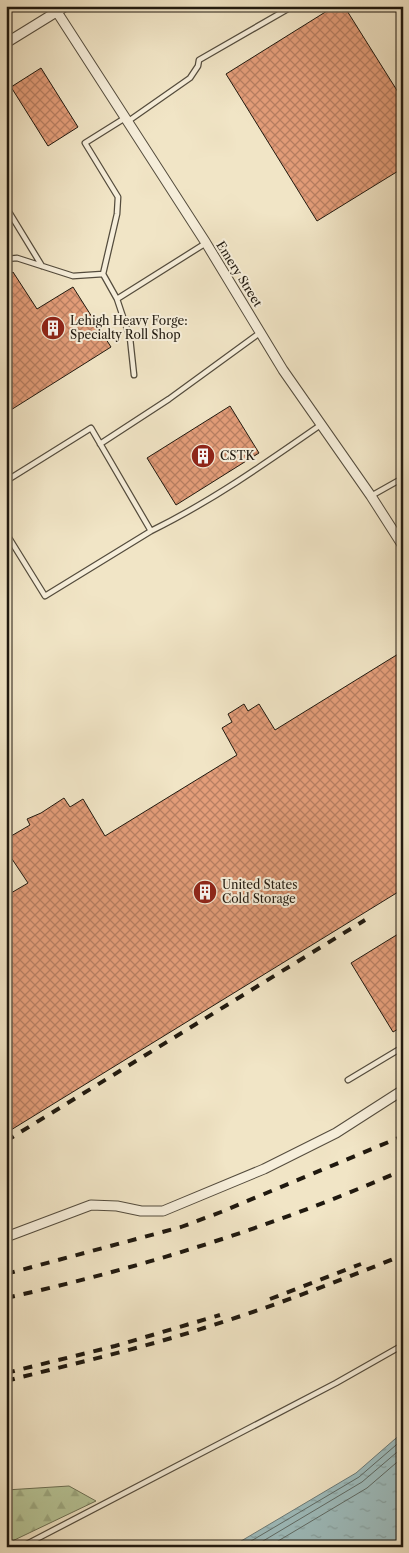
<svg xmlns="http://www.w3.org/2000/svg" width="409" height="1553" viewBox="0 0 409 1553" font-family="'Libre Caslon Text',serif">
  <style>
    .forest { fill: url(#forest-firs); stroke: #6c6f53 }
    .water { fill: url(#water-ripples); stroke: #6c7b78 }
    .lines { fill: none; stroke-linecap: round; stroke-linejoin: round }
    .shore { stroke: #5f6b66; stroke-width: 1 }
    .building { fill: url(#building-cross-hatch); stroke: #20190f }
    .service-casing { stroke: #544c3d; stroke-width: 7 }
    .minor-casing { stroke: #544c3d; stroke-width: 11 }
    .service { stroke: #f6eeda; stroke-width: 4.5 }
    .minor { stroke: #f6eeda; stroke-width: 9 }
    .rail { stroke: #20190f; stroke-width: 4; stroke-dasharray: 9 9; stroke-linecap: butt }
    .labels { text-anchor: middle; stroke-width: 4; stroke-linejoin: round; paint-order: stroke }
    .street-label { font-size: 12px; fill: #20190f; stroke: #f6eeda }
    .poi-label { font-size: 12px; fill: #20190f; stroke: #f6eeda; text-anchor: start }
  </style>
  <defs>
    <pattern id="forest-firs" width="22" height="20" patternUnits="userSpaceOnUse" patternTransform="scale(1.25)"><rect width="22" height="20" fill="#b7c597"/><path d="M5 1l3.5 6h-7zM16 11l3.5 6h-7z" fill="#9da981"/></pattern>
    <pattern id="water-ripples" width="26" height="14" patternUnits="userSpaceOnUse" patternTransform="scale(1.25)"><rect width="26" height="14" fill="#9ebdbe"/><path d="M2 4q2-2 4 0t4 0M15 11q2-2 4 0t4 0" fill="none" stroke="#88a2a2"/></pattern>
    <pattern id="building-cross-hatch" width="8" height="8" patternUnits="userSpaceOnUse" patternTransform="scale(1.25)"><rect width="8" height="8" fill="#e39d79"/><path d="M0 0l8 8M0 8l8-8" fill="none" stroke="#b87f62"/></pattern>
  </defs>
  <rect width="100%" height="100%" fill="#f1e5c6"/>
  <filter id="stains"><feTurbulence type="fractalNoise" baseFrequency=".004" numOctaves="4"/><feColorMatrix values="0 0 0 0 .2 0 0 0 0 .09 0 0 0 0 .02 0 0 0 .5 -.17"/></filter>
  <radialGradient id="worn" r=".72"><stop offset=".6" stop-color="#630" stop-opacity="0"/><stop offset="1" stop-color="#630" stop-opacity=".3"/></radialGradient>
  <path class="forest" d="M 69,1486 L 96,1501 L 6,1544 L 6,1490 Z"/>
  <path class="water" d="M 403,1432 L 403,1547 L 231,1547 L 356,1473 Z"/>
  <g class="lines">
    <path class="shore" d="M 241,1547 L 359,1477 L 403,1439
      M 253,1547 L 362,1482 L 403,1447
      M 268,1547 L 367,1488 L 403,1457"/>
  </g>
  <path class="building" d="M 335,6 L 344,6 L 403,100 L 403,168 L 317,221 L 226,74 Z
    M 41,68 L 78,127 L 48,146 L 11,87 Z
    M 13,272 L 37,309 L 73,287 L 111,347 L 6,413 L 6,277 Z
    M 230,406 L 259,453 L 176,505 L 147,458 Z
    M 403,651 L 403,889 L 6,1133 L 6,896 L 28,883 L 6,850 L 6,839 L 30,825 L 27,819 L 41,813 L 64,798 L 70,807 L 83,799 L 105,836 L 237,755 L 222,728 L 232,722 L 228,714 L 233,711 L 244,704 L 248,711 L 259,704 L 275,730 Z
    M 403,931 L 403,1026 L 393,1032 L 351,963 Z"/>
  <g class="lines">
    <g class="service-casing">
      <path id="service" d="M 125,118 L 85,143 L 118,197 L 117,214 L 103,274 L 117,299 L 130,338 L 134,375
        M 127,122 L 190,78 L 198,66 L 199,60 L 293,6
        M 6,207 L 42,266
        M 6,259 L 17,258 L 73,276 L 103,274
        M 117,299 L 206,243
        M 100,444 L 169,399 L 261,332
        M 6,481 L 91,428 L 151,531 L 45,596 L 6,533
        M 371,496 L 403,478
        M 151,531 C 212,501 266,463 322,424
        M 348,1080 L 403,1047
        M 21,1547 L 336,1383 L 403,1345"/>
    </g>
    <g class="minor-casing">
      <path id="minor" d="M 56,6 L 57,12 L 206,243 L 283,370 L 371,496 L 403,546
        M 6,43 L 66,6
        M 6,1237 L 91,1205 L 117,1206 L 141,1211 L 163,1211 L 264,1169 L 336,1133 L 403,1090"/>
    </g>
    <use href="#service" class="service"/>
    <use href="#minor" class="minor"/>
    <path class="rail" d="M 6,1141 L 365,920
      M 6,1274 L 181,1227 L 221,1212 L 403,1136
      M 6,1298 C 142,1268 275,1226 403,1170
      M 270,1299 L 361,1264
      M 6,1373 L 115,1346 L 220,1315
      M 6,1381 C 72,1364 139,1349 204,1328 C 271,1307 337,1282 403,1255"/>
  </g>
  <defs>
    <g id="building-disc" transform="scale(1.25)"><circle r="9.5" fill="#8f2418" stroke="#f6eeda"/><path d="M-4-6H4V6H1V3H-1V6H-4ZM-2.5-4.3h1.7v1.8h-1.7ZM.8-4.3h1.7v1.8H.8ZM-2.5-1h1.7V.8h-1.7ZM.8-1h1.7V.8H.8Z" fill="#fff"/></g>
  </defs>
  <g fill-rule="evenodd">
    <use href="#building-disc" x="53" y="328"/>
    <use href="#building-disc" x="203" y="456"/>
    <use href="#building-disc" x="205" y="892"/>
  </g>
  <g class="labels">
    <g class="street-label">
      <text transform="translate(239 274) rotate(58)" y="4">Emery Street</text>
    </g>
    <g class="poi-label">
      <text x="70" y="325">Lehigh Heavy Forge:<tspan x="70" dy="14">Specialty Roll Shop</tspan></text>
      <text x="220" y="460">CSTK</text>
      <text x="222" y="889">United States<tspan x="222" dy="14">Cold Storage</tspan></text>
    </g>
  </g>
  <rect width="409" height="1553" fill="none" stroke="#f1e5c6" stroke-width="25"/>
  <rect x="8" y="8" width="394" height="1538" fill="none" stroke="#20190f" stroke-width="2.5"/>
  <rect x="12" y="12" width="384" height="1528" fill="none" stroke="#20190f"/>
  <rect width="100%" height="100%" filter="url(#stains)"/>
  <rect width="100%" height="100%" fill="url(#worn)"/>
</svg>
